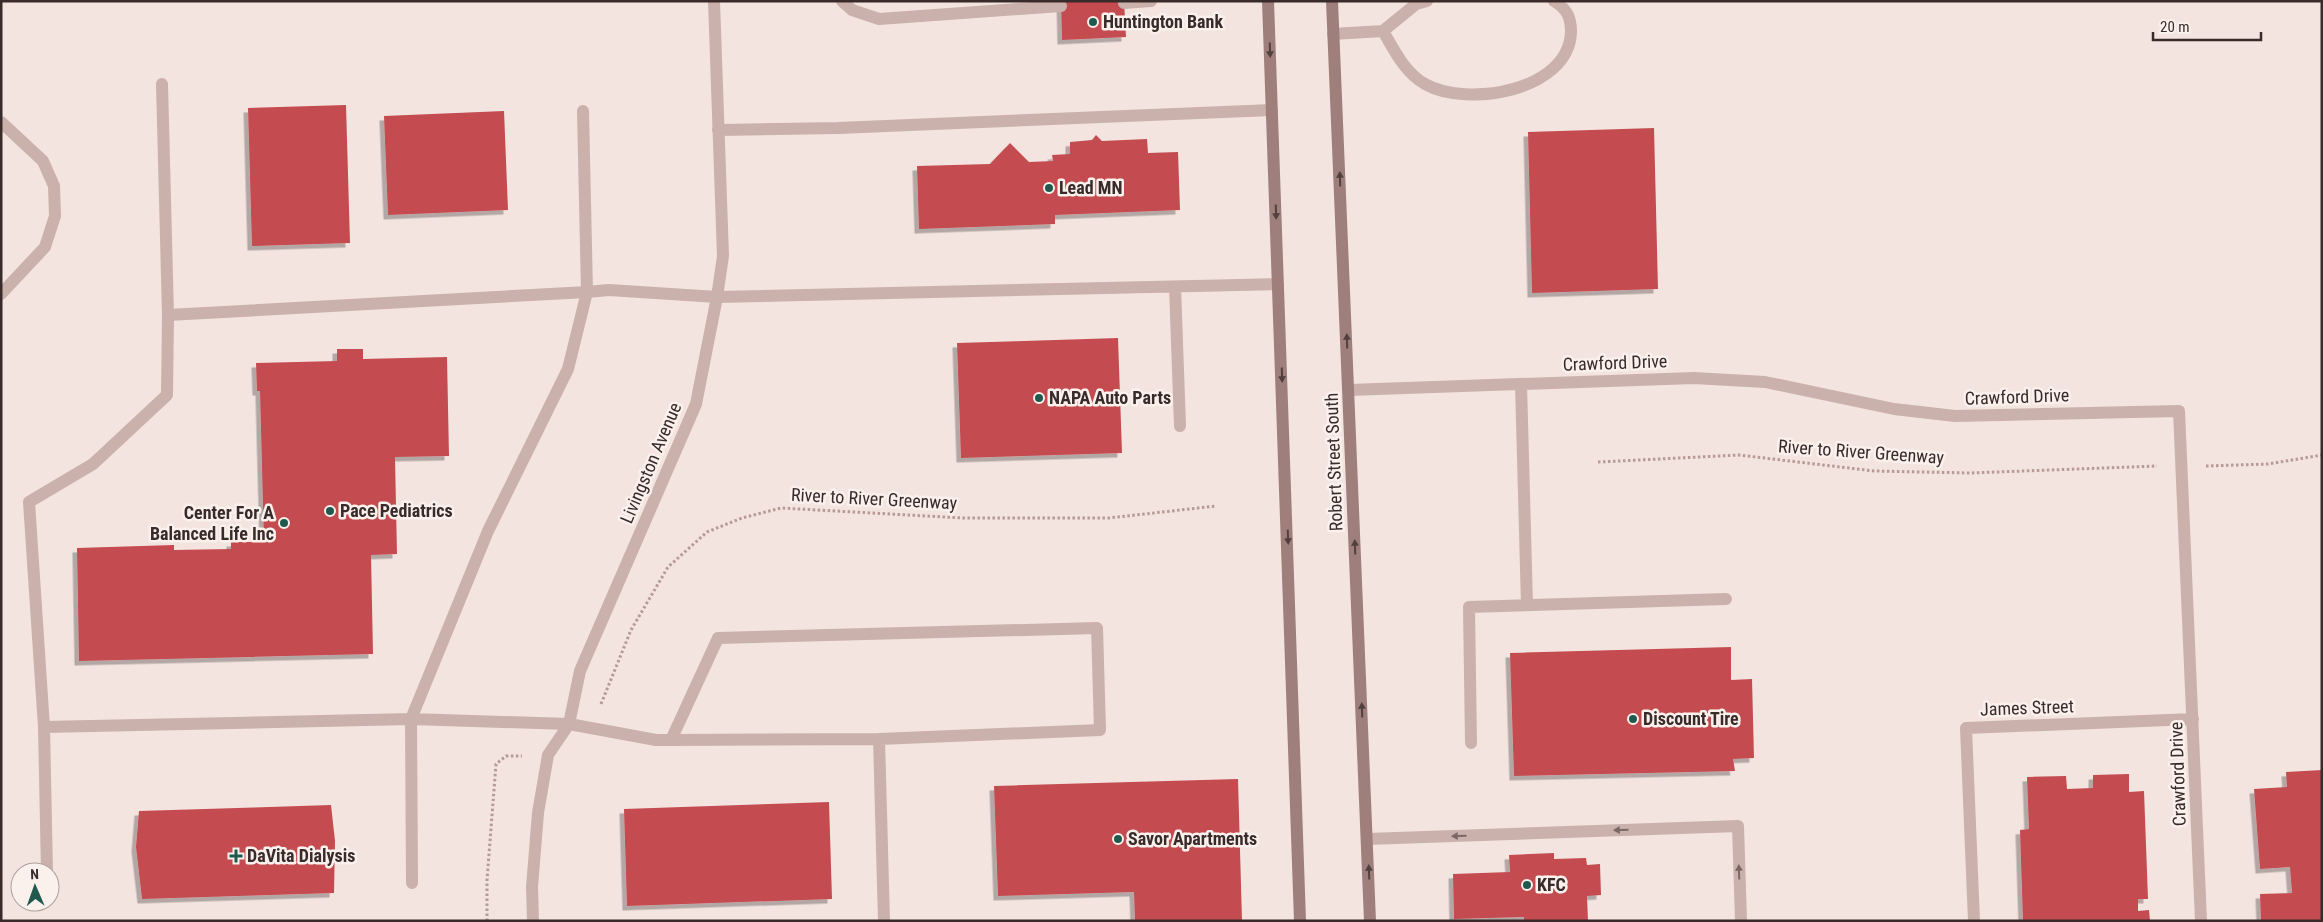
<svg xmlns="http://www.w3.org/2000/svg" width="2323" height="922" viewBox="0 0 2323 922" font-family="'Roboto Condensed',sans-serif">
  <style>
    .building { fill: #c44c50; filter: url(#shadow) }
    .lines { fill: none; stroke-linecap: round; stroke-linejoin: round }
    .path { stroke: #b79a95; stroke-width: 3; stroke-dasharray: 2.5 2.5; stroke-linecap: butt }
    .lane { stroke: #cbb1ab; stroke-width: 12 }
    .street { stroke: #cbb1ab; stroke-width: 12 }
    .secondary { stroke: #9f7f7c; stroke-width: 12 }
    .oneway { fill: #52403e }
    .oneway2 { fill: #7b6764 }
    .poi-dot { fill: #205a4e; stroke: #faf0ec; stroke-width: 2 }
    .labels { text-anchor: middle; stroke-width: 5; stroke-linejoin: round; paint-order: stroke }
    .poi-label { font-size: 18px; font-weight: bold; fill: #392b2a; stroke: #faf0ec; text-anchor: start }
    .street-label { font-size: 18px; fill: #392b2a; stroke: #faf0ec }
  </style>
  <defs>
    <filter id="shadow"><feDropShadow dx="-4.5" dy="4.5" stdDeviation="0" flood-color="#0004"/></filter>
  </defs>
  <rect width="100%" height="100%" fill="#f3e4df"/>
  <path class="building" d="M 1061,1 L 1124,1 L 1126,37 L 1062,40 Z
    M 346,105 L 350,243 L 252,246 L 248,108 Z
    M 504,111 L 508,210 L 388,215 L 384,116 Z
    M 1654,128 L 1658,289 L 1532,293 L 1528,132 Z
    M 1096,135 L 1102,141 L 1147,139 L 1148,153 L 1178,152 L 1180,210 L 1055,215 L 1055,224 L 919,229 L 917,166 L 990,164 L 1010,143 L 1029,162 L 1053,161 L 1052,155 L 1070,154 L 1070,142 L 1092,140 Z
    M 1118,338 L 1122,453 L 961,458 L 957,343 Z
    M 337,349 L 363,349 L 363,359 L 447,357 L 449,456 L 395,457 L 397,554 L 371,555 L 373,654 L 79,661 L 77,548 L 174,545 L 174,550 L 231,549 L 231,542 L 264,542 L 260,391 L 257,391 L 256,363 L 337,361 Z
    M 1731,647 L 1731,680 L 1752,679 L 1754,758 L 1733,759 L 1735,771 L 1514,776 L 1510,653 Z
    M 2322,770 L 2322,921 L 2261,921 L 2260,894 L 2292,893 L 2290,867 L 2260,869 L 2254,789 L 2287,787 L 2286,772 Z
    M 2129,774 L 2129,792 L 2144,791 L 2148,899 L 2138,899 L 2138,911 L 2149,910 L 2150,921 L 2023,921 L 2020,830 L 2029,829 L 2027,777 L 2066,776 L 2067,789 L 2093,788 L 2093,775 Z
    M 1238,779 L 1242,921 L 1135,921 L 1134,892 L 998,896 L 994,786 Z
    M 829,802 L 832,899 L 627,906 L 624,809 Z
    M 331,805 L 335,841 L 334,893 L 142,899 L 136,847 L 139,811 Z
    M 1554,853 L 1554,859 L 1586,858 L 1587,865 L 1600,864 L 1601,895 L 1587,896 L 1588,921 L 1524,921 L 1524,917 L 1454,919 L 1453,874 L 1510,872 L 1509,855 Z"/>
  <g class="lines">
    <path class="path" d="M 1598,462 L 1739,455 L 1874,471 L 1970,473 L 2157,466
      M 2206,466 L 2268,464 L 2322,455
      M 601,704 L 631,630 L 668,567 L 707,532 L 742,518 L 781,508 L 963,518 L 1109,518 L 1216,506
      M 487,921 L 487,880 L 496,764 L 506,756 L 522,756"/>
    <path class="lane" d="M 842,1 L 852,10 L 879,19 L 1061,6
      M 1124,3 L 1151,1
      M 1383,31 C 1394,50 1405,73 1425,84 C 1467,108 1569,91 1571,32 C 1571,17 1567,9 1554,1
      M 1333,34 L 1383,31 L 1416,4 L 1427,1
      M 162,84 L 168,315 L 167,395 L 93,464 L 29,502 L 44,727 L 411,719 L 488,531 L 568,369 L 587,292 L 609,290 L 717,297 L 1278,284
      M 1,122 L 43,161 L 54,186 L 55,216 L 45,247 L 1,294
      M 718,130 L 838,128 L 1272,110
      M 1175,287 L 1180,426
      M 168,315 L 587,292 L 583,111
      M 1521,384 L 1527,605
      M 1349,390 L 1694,378 L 1765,382 L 1894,409 L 1955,416 L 2179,411 L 2201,921
      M 44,727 L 47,872
      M 879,739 L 884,921
      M 1471,743 L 1469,607 L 1726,599
      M 1367,839 L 1738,826 L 1741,921
      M 412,883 L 411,719 L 569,724 L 656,740 L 671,740 L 879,739 L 1100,730 L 1097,628 L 718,638 L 671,740
      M 1974,921 L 1966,728 L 2193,719"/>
    <path class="street" d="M 533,921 L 532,887 L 538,813 L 548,755 L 569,724 L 580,671 L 696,404 L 717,297 L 723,256 L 714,1"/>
    <path class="secondary" d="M 1268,1 L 1300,921
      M 1332,1 L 1370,921"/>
  </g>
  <defs><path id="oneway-solid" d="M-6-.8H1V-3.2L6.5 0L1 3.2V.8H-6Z" transform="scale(1.25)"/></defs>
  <g class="oneway">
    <use href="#oneway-solid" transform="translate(1270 50) rotate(88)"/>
    <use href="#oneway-solid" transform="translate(1340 179) rotate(-92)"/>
    <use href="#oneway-solid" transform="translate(1276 212) rotate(88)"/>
    <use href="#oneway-solid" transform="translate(1347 341) rotate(-92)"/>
    <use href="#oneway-solid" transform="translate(1282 375) rotate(88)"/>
    <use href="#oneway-solid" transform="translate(1288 537) rotate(88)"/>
    <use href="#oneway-solid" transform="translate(1355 547) rotate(-92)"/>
    <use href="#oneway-solid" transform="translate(1362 710) rotate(-92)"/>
    <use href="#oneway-solid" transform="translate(1369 872) rotate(-92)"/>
  </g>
  <g class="oneway2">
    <use href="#oneway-solid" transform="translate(1621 830) rotate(178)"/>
    <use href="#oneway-solid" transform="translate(1459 836) rotate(178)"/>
    <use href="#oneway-solid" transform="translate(1739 872) rotate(-92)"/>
  </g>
  <g class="poi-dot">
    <circle cx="1093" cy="22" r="5"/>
    <circle cx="1049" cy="188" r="5"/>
    <circle cx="1039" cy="398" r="5"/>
    <circle cx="330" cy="511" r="5"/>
    <circle cx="284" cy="523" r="5"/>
    <circle cx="1633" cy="719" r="5"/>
    <circle cx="1118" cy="839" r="5"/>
    <path d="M233.5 848.5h5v5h5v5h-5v5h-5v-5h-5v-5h5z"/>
    <circle cx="1527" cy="885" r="5"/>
  </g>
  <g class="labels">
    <g class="poi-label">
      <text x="1103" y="28">Huntington Bank</text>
      <text x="1059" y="194">Lead MN</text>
      <text x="1049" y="404">NAPA Auto Parts</text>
      <text x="340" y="517">Pace Pediatrics</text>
      <text x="274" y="519" text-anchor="end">Center For A<tspan x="274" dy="21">Balanced Life Inc</tspan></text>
      <text x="1643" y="725">Discount Tire</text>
      <text x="1128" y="845">Savor Apartments</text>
      <text x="247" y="862">DaVita Dialysis</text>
      <text x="1537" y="891">KFC</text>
    </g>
    <g class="street-label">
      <text transform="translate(1615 363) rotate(-2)" y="6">Crawford Drive</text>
      <text transform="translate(2017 397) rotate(-2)" y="6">Crawford Drive</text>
      <text transform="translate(1861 452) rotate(4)" y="6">River to River Greenway</text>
      <text transform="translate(1334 462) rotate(-92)" y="6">Robert Street South</text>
      <text transform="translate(651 463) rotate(-67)" y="6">Livingston Avenue</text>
      <text transform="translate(874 499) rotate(3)" y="6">River to River Greenway</text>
      <text transform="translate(2027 708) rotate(-2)" y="6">James Street</text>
      <text transform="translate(2178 774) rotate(-92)" y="6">Crawford Drive</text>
    </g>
  </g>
  <rect width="2323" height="922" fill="none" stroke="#392b2a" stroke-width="5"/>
  <g transform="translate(35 887) rotate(358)"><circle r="24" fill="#faf0ec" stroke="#ada19e"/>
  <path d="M0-4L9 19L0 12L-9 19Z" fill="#205a4e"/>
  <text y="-8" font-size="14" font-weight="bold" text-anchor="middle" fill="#392b2a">N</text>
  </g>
  <path d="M2153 32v8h108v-8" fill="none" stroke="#392b2a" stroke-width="2.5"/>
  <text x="2160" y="32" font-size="15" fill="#392b2a" stroke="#faf0ec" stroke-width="4" paint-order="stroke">20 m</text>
</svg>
